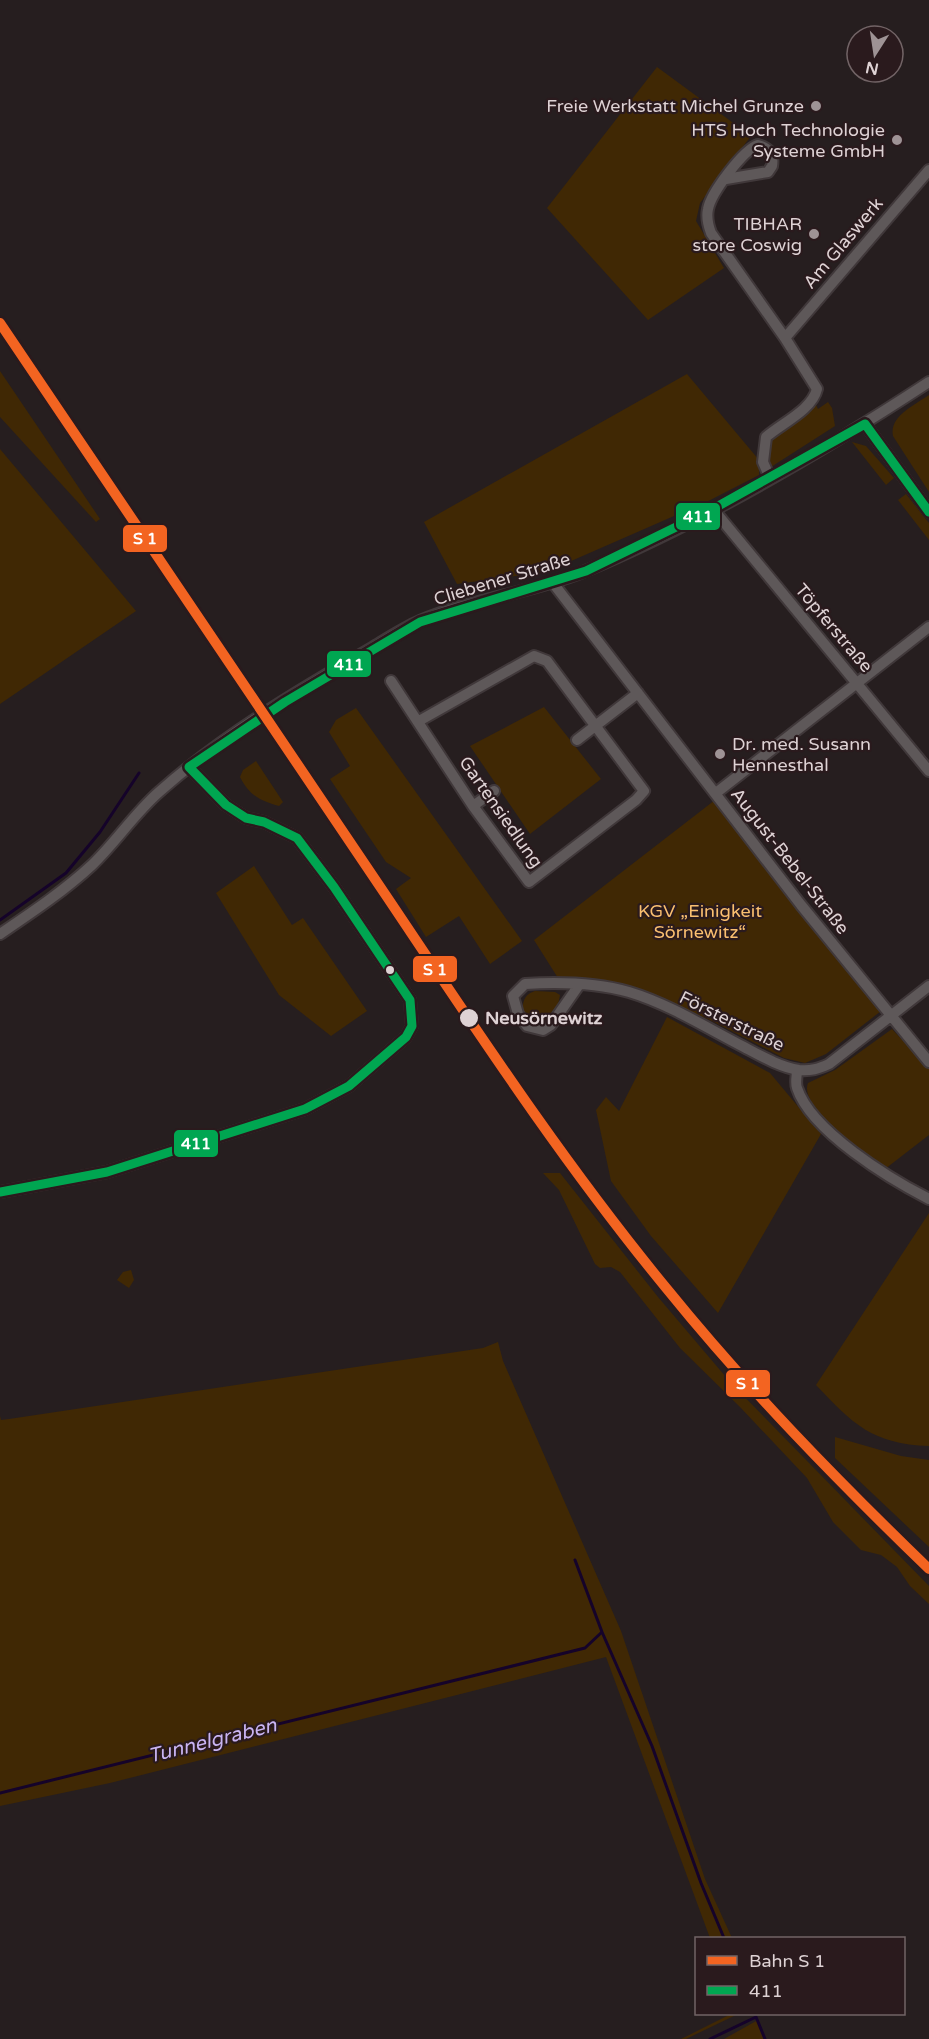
<svg xmlns="http://www.w3.org/2000/svg" width="929" height="2039" viewBox="0 0 929 2039" font-family="'Varela Round',sans-serif">
  <style>
    .green { fill: #402804 }
    .lines { fill: none; stroke-linecap: round; stroke-linejoin: round }
    .stream { stroke: #15032a; stroke-width: 3 }
    .minor-casing { stroke: #40383a; stroke-width: 14 }
    .minor { stroke: #5e5859; stroke-width: 10 }
    .bus-1-casing { stroke: #2a1a1d; stroke-width: 14 }
    .bus-1 { stroke: #00a651; stroke-width: 9 }
    .rail-1-casing { stroke: #2a1a1d; stroke-width: 15 }
    .rail-1 { stroke: #f36421; stroke-width: 10 }
    .poi-dot { fill: #9e9395; stroke: #2a1a1d; stroke-width: 2 }
    .bus-dot { fill: #ded2d4; stroke: #2a1a1d; stroke-width: 2 }
    .labels { text-anchor: middle; stroke-width: 4.5; stroke-linejoin: round; paint-order: stroke }
    .poi-label { font-size: 18px; fill: #ded2d4; stroke: #2a1a1d; text-anchor: end }
    .street-label { font-size: 18px; fill: #ded2d4; stroke: #2a1a1d }
    .park-label { font-size: 18px; fill: #fabf70; stroke: #2a1a1d }
    .stop-label { font-size: 18px; font-weight: bold; fill: #ded2d4; stroke: #2a1a1d; text-anchor: start }
    .water-label { font-size: 20px; font-style: italic; fill: #c9b4f2; stroke: #2a1a1d }
    .line-badge { stroke: #2a1a1d; stroke-width: 2 }
    .badge-label { font-size: 16px; text-anchor: middle; font-weight: bold; fill: #fff }
  </style>
  <rect width="100%" height="100%" fill="#261e1f"/>
  <path class="green" d="M 657,67 L 751,136 L 700,203 L 696,221 L 724,268 L 648,320 L 547,208 Z
    M 0,371 L 100,519 L 96,522 L 0,417 Z
    M 687,374 L 759,460 L 759,475 L 681,515 L 674,516 L 546,572 L 457,584 L 424,522 Z
    M 929,395 L 929,492 L 893,436 C 889,416 915,405 929,395 Z
    M 828,402 L 832,408 L 835,426 L 771,467 L 768,461 L 770,440 L 816,405 L 818,409 Z
    M 852,442 L 866,446 L 894,478 L 886,485 Z
    M 0,449 L 136,611 L 0,704 Z
    M 906,494 L 929,523 L 929,540 L 898,500 Z
    M 544,707 L 601,779 L 530,834 L 470,746 Z
    M 356,708 L 522,941 L 490,964 L 459,916 L 426,937 L 396,889 L 411,878 L 386,862 L 330,779 L 350,766 L 329,732 L 336,720 Z
    M 256,761 L 283,802 L 279,806 C 260,801 249,795 240,777 L 243,770 Z
    M 715,800 L 881,1011 L 826,1054 L 805,1063 L 784,1058 L 710,1020 L 651,994 L 604,981 L 558,978 L 534,940 Z
    M 254,866 L 292,925 L 303,918 L 367,1011 L 331,1036 L 279,995 L 216,893 Z
    M 535,991 L 555,992 L 560,995 L 558,1005 L 544,1021 L 532,1021 L 523,1012 C 522,1001 525,994 535,991 Z
    M 667,1017 L 770,1073 L 821,1134 L 718,1313 L 651,1236 L 611,1181 L 596,1110 L 606,1097 L 619,1111 Z
    M 892,1029 L 929,1069 L 929,1135 L 885,1169 C 866,1154 798,1107 808,1083 L 835,1070 Z
    M 543,1173 L 560,1173 L 658,1297 L 731,1383 L 929,1586 L 929,1604 L 910,1586 L 897,1567 L 881,1555 L 861,1550 L 833,1522 L 807,1478 L 740,1407 L 680,1348 L 620,1272 L 611,1267 L 600,1268 L 595,1264 L 559,1190 Z
    M 929,1213 L 929,1446 C 872,1444 853,1424 816,1385 Z
    M 131,1270 L 134,1280 L 129,1288 L 117,1280 L 123,1272 Z
    M 498,1342 L 503,1361 L 621,1631 L 705,1879 L 732,1938 L 710,1938 L 606,1657 L 110,1783 L 0,1806 L 0,1416 L 1,1420 L 9,1419 L 483,1348 Z
    M 835,1437 L 901,1456 L 929,1460 L 929,1547 L 835,1458 Z
    M 731,2014 L 738,2014 L 686,2039 L 681,2039 Z
    M 758,2020 L 765,2039 L 724,2039 Z"/>
  <g class="lines">
    <path class="stream" d="M 0,920 L 66,873 L 100,832 L 139,773
      M 602,1632 L 652,1746 L 701,1883 L 724,1938
      M 0,1793 L 585,1648 L 602,1632 L 575,1560
      M 710,2039 L 756,2017 L 765,2039"/>
    <g class="minor-casing">
      <path id="minor" d="M 726,179 L 768,172 L 772,166 C 774,154 769,148 758,145 C 743,150 711,193 708,209 C 706,218 708,225 711,233 L 785,338 L 929,170
        M 865,424 L 929,512
        M 770,478 L 763,462 L 766,437 C 782,423 812,410 817,389 L 785,338
        M 713,509 L 929,771
        M 553,583 L 801,905 L 929,1062
        M 391,681 L 473,806 L 529,882 L 636,800 L 644,791 L 547,661 L 534,656 L 419,721
        M 577,740 L 638,693
        M 716,793 L 929,627
        M 473,806 L 494,791
        M 0,934 C 31,913 64,891 92,865 C 116,842 134,814 159,792 C 222,736 299,690 372,648 C 387,639 404,628 420,621 C 472,599 530,593 583,572 C 701,523 822,452 929,382
        M 579,985 L 551,1025 L 543,1030 L 527,1026 L 518,1014 L 513,996 L 525,984 C 558,982 597,983 629,992 C 669,1004 707,1028 744,1047 C 761,1056 780,1067 799,1070 C 811,1071 818,1069 829,1064 L 929,986
        M 797,1070 C 797,1075 795,1083 797,1088 C 811,1131 890,1179 929,1199
        M 0,1192 L 107,1172 L 305,1109 L 349,1086 L 406,1037 L 412,1026 L 410,1000 L 334,887 L 297,838 L 264,822 L 246,818 L 226,805 L 189,767"/>
    </g>
    <use href="#minor" class="minor"/>
    <g class="bus-1-casing">
      <path id="bus-1" d="M 865,424 L 929,512
        M 189,767 L 285,702 L 420,622 L 586,571 L 713,509 L 865,424
        M 0,1192 L 107,1172 L 305,1109 L 349,1086 L 406,1037 L 412,1026 L 410,1000 L 334,887 L 297,838 L 264,822 L 246,818 L 226,805 L 189,767"/>
    </g>
    <use href="#bus-1" class="bus-1"/>
    <g class="rail-1-casing">
      <path id="rail-1" d="M 0,323 C 129,513 256,704 385,894 C 475,1028 564,1164 667,1289 C 748,1389 837,1480 929,1569"/>
    </g>
    <use href="#rail-1" class="rail-1"/>
  </g>
  <g class="poi-dot">
    <circle cx="816" cy="106" r="6"/>
    <circle cx="897" cy="140" r="6"/>
    <circle cx="814" cy="234" r="6"/>
    <circle cx="720" cy="754" r="6"/>
  </g>
  <g class="bus-dot">
    <circle cx="390" cy="970" r="5"/>
    <circle cx="469" cy="1018" r="10"/>
  </g>
  <g class="labels">
    <g class="poi-label">
      <text x="804" y="112">Freie Werkstatt Michel Grunze</text>
      <text x="885" y="136">HTS Hoch Technologie<tspan x="885" dy="21">Systeme GmbH</tspan></text>
      <text x="802" y="230">TIBHAR<tspan x="802" dy="21">store Coswig</tspan></text>
      <text x="732" y="750" text-anchor="start">Dr. med. Susann<tspan x="732" dy="21">Hennesthal</tspan></text>
    </g>
    <g class="street-label">
      <text transform="translate(843 243) rotate(-50)" y="6">Am Glaswerk</text>
      <text transform="translate(502 579) rotate(-17)" y="6">Cliebener Straße</text>
      <text transform="translate(834 628) rotate(50)" y="6">Töpferstraße</text>
      <text transform="translate(501 812) rotate(55)" y="6">Gartensiedlung</text>
      <text transform="translate(790 861) rotate(52)" y="6">August-Bebel-Straße</text>
      <text transform="translate(732 1021) rotate(26)" y="6">Försterstraße</text>
    </g>
    <g class="park-label">
      <text x="700" y="917">KGV „Einigkeit<tspan x="700" dy="21">Sörnewitz“</tspan></text>
    </g>
    <g class="stop-label">
      <text x="485" y="1024">Neusörnewitz</text>
    </g>
    <g class="water-label">
      <text transform="translate(212 1740) rotate(-14)" y="7">Tunnelgraben</text>
    </g>
  </g>
  <g class="line-badge">
    <rect x="675" y="502" width="46" height="29" rx="6" fill="#00a651"/>
    <rect x="122" y="524" width="46" height="29" rx="6" fill="#f36421"/>
    <rect x="326" y="650" width="46" height="28" rx="6" fill="#00a651"/>
    <rect x="412" y="955" width="46" height="28" rx="6" fill="#f36421"/>
    <rect x="173" y="1129" width="46" height="29" rx="6" fill="#00a651"/>
    <rect x="725" y="1369" width="46" height="29" rx="6" fill="#f36421"/>
  </g>
  <g class="badge-label">
    <text x="698" y="522">411</text>
    <text x="145" y="544">S 1</text>
    <text x="349" y="670">411</text>
    <text x="435" y="975">S 1</text>
    <text x="196" y="1149">411</text>
    <text x="748" y="1389">S 1</text>
  </g>
  <rect x="695" y="1937" width="210" height="78" fill="#2a1a1d" stroke="#726466" stroke-width="1.5"/>
  <rect x="707" y="1956" width="30" height="9" fill="#f36421" stroke="#726466" stroke-width="1.5"/>
  <text x="749" y="1967" font-size="18" fill="#ded2d4">Bahn S 1</text>
  <rect x="707" y="1986" width="30" height="9" fill="#00a651" stroke="#726466" stroke-width="1.5"/>
  <text x="749" y="1997" font-size="18" fill="#ded2d4">411</text>
  <g transform="translate(875 54) rotate(192)"><circle r="28" fill="#2a1a1d" stroke="#726466" stroke-width="1.5"/>
  <path d="M0-4.5L10 22L0 15L-10 22Z" fill="#9e9395"/>
  <text y="-9" font-size="16" font-weight="bold" text-anchor="middle" fill="#ded2d4">N</text>
  </g>
</svg>
